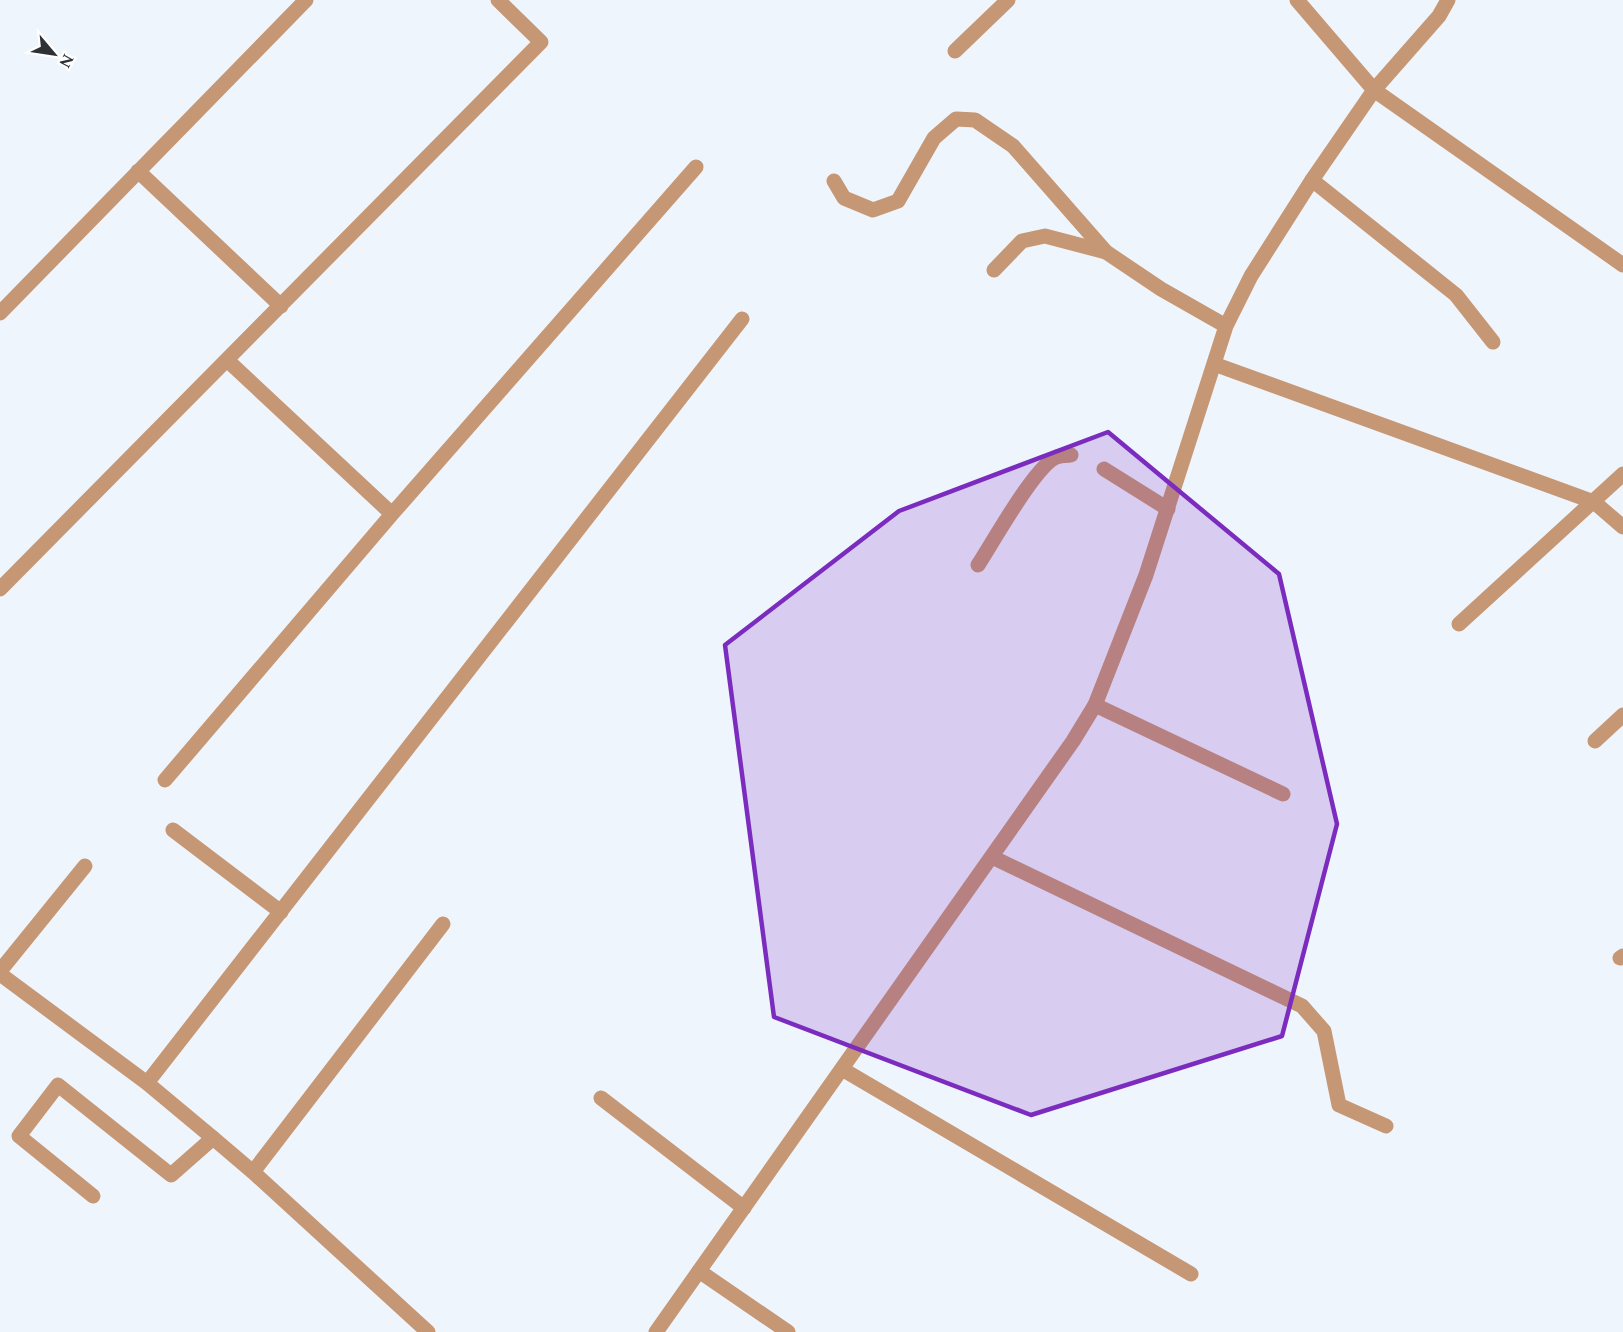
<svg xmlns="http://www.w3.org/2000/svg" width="1623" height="1332" viewBox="0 0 1623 1332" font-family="Spectral,serif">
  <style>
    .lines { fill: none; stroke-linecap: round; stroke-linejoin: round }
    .lane { stroke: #c69774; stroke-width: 15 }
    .street { stroke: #c69774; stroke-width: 15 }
    .marked { fill: #7b2cbf; fill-opacity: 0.2; stroke: #7b2cbf; stroke-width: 4.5; stroke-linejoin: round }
  </style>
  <rect width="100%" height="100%" fill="#eff5fd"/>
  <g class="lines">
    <path class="lane" d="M 955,51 L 1008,0
      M 1374,90 L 1623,265
      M 1312,180 L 1456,295 L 1493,342
      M 994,270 L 1022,241 L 1045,236 L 1106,252
      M 1104,469 L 1168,509
      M 978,565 C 992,544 1036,464 1057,457 C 1061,455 1066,456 1071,455
      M 1095,705 L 1283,794
      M 0,971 L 85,866
      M 842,1069 L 1191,1274
      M 601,1098 L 744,1208
      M 93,1196 L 19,1136 L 58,1085 L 171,1175 L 213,1138
      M 699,1271 L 788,1332"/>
    <path class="street" d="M 1297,0 L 1374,90
      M 138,171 L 281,306
      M 834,181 L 844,198 L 873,210 L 898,201 L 934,138 L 956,119 L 975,120 L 1013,146 L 1106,252 L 1161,289 L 1226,326
      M 0,313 L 306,0
      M 227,360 L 392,514
      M 1214,364 L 1594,502 L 1623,527
      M 0,589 L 541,42 L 498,0
      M 1459,624 L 1623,474
      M 1595,741 L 1623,715
      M 165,780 L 392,514 L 696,167
      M 173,830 L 281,912
      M 992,857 L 1302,1006 L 1324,1031 L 1339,1105 L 1386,1126
      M 1620,958 L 1623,956
      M 0,974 L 147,1083 L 213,1138 L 253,1172 L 428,1332
      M 147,1083 L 742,319
      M 253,1172 L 443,924
      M 656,1332 L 1073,741 L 1095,705 L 1146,575 L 1226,326 L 1251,276 L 1312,180 L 1374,90 L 1439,16 L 1448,0"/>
  </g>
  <path class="marked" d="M 1108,432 L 1279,574 L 1337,824 L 1282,1036 L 1031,1115 L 774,1017 L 725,645 L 899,511 Z"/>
  <g transform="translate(54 54) rotate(119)" stroke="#ffffff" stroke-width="4.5" paint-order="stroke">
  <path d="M0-4.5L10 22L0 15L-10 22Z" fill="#2e3135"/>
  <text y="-9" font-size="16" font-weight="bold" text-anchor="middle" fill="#2e3135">N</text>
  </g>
</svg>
